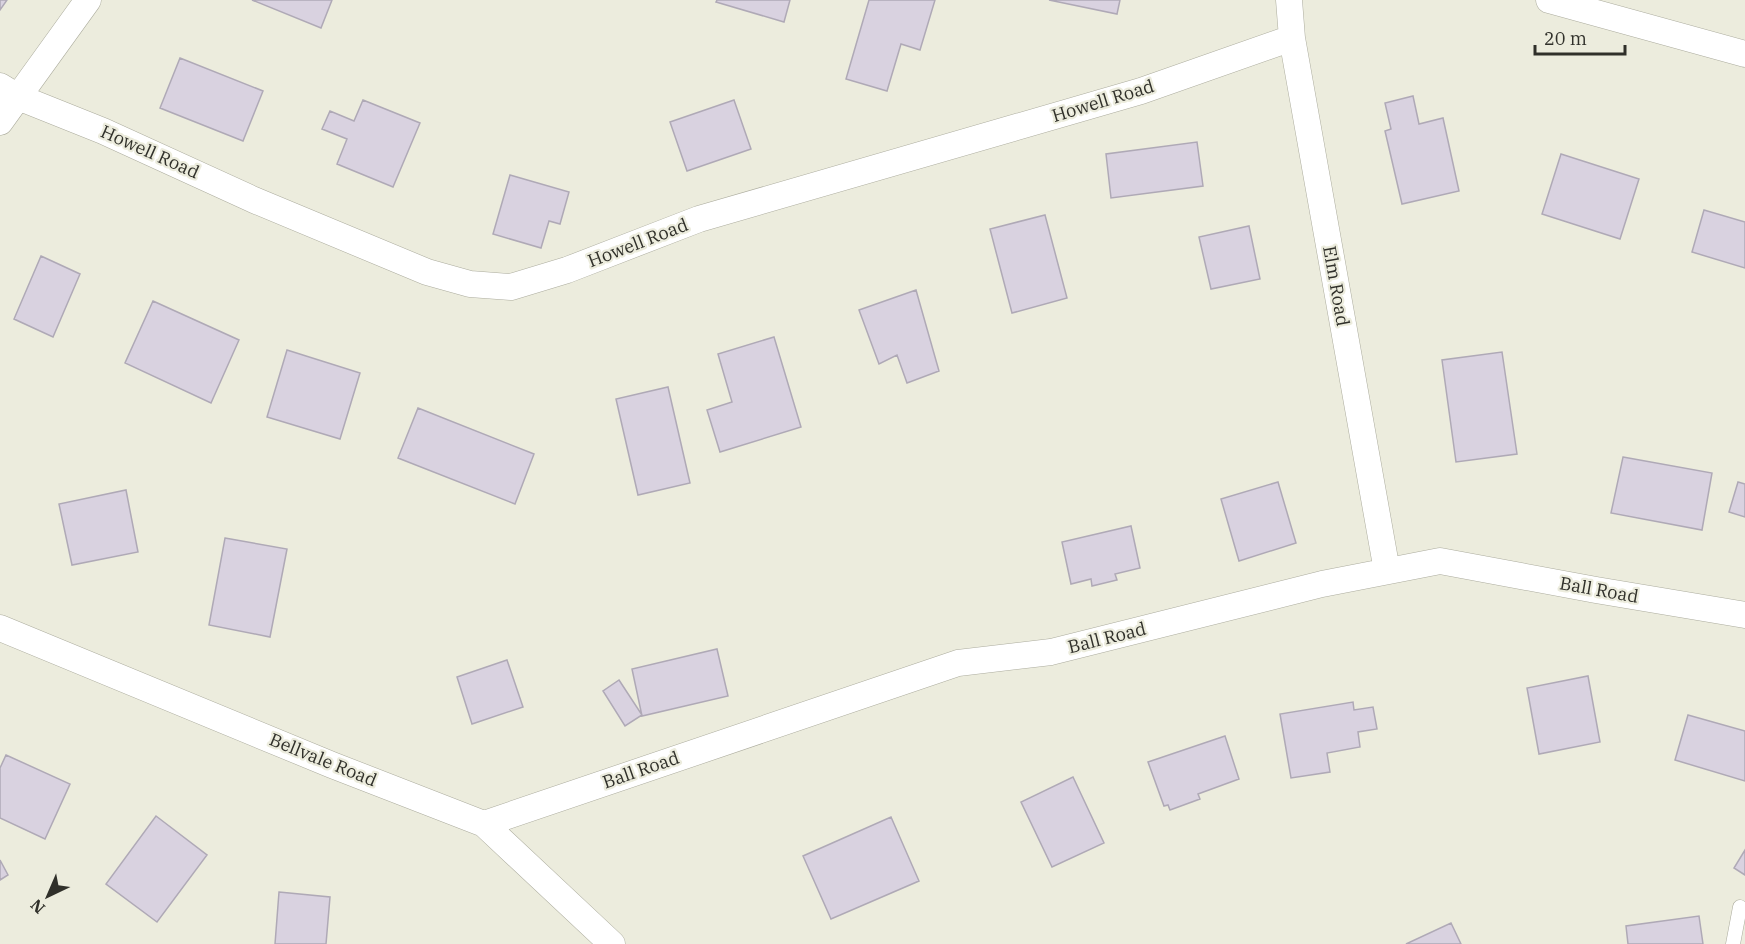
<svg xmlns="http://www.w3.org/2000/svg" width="1745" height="944" viewBox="0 0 1745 944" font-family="'IBM Plex Serif',serif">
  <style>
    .building { fill: #d9d2e0; stroke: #afa9b6; stroke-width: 1.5 }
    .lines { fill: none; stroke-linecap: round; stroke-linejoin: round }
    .service-casing { stroke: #acac9e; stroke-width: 15 }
    .minor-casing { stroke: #acac9e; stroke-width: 27 }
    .service { stroke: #fff; stroke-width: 14 }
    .minor { stroke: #fff; stroke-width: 26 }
    .labels { text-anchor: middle; stroke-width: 4.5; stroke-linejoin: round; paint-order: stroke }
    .street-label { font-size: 18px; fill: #30302a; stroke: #ececdd }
  </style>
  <rect width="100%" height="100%" fill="#ececdd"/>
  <path class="building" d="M 0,0 L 7,0 L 0,10 Z
    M 252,0 L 332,0 L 321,28 Z
    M 717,0 L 790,0 L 784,22 L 716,2 Z
    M 869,0 L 935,0 L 920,50 L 901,44 L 887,91 L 846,79 Z
    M 1049,0 L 1120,0 L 1117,14 Z
    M 180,58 L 263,91 L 243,141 L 160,108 Z
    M 1413,96 L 1419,124 L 1443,118 L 1459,191 L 1402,204 L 1385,131 L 1391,129 L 1385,103 Z
    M 363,100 L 420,123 L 393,187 L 337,164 L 347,139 L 322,129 L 330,111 L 354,121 Z
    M 734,100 L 751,149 L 687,171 L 670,122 Z
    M 1197,142 L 1203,186 L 1111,198 L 1106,154 Z
    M 1561,154 L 1639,179 L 1620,239 L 1542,214 Z
    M 510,175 L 569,192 L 560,224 L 549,221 L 541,248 L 493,234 Z
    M 1704,210 L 1745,222 L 1745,268 L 1692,252 Z
    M 1045,215 L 1067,298 L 1012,313 L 990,229 Z
    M 1249,226 L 1260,279 L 1211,289 L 1199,237 Z
    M 41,256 L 80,274 L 53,337 L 14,319 Z
    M 916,290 L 939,371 L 907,383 L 897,355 L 879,364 L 859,310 Z
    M 153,301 L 239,340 L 211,403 L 125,363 Z
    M 774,337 L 801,427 L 720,452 L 707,410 L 732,402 L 718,354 Z
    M 287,350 L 360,373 L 340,439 L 267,417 Z
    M 1502,352 L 1517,454 L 1456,462 L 1442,360 Z
    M 668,387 L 690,483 L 638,495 L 616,399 Z
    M 418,408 L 534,454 L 515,504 L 398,458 Z
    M 1623,457 L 1712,473 L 1702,530 L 1611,513 Z
    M 1278,482 L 1296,543 L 1239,561 L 1221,499 Z
    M 1738,482 L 1745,484 L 1745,517 L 1729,512 Z
    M 126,490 L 138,552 L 72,565 L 59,504 Z
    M 1131,526 L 1140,568 L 1115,574 L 1117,580 L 1092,586 L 1091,579 L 1071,584 L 1062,542 Z
    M 225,538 L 287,549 L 270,637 L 209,625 Z
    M 717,649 L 728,696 L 642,716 L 632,669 Z
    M 507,660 L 523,707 L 472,724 L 457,677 Z
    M 1588,676 L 1600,742 L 1539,754 L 1527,688 Z
    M 619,680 L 642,715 L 625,726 L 603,691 Z
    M 1353,702 L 1354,710 L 1373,707 L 1377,729 L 1358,732 L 1360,747 L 1327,753 L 1330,772 L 1291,778 L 1280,714 Z
    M 1688,715 L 1745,731 L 1745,781 L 1675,760 Z
    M 1225,736 L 1239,779 L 1198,794 L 1200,799 L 1170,810 L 1168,805 L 1164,806 L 1148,762 Z
    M 6,755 L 70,784 L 45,839 L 0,818 L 0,768 Z
    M 1073,777 L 1104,843 L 1052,867 L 1021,802 Z
    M 156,816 L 207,855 L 157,922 L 106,884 Z
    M 891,817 L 919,881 L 831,919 L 803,856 Z
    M 1745,850 L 1745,875 L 1734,868 Z
    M 0,860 L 8,875 L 0,880 Z
    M 279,892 L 330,897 L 326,944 L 275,944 Z
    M 1699,916 L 1703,944 L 1628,944 L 1626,926 Z
    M 1451,923 L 1461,944 L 1406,944 Z"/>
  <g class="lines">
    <g class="service-casing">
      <path id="service" d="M 1733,944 L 1740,907"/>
    </g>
    <g class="minor-casing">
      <path id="minor" d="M 1289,0 L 1292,38 L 1387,571
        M 1549,0 L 1745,54
        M 0,86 L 18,97 L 103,131 L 254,200 L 427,272 L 470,284 L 511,287 L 567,270 L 699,219 L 1141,91 L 1292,38
        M 0,122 L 88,0
        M 0,628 L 332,765 L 484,824 L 612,944
        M 484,824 L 958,663 L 1051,652 L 1322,584 L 1440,561 L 1596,590 L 1745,615"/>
    </g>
    <use href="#service" class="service"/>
    <use href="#minor" class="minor"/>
  </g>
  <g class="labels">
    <g class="street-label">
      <text transform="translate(1103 101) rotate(-17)" y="6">Howell Road</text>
      <text transform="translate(150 152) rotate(24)" y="6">Howell Road</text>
      <text transform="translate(638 243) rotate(-21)" y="6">Howell Road</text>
      <text transform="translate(1336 286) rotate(80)" y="6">Elm Road</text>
      <text transform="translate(1599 590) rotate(10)" y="6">Ball Road</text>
      <text transform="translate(1107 638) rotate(-14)" y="6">Ball Road</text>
      <text transform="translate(323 760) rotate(22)" y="6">Bellvale Road</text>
      <text transform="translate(641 770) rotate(-19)" y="6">Ball Road</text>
    </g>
  </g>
  <g transform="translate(48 896) rotate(224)" stroke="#ececdd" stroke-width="4.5" paint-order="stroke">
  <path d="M0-4.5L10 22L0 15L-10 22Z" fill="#30302a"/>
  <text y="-9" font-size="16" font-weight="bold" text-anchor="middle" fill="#30302a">N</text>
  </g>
  <path d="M1535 45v9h90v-9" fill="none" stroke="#30302a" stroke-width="3"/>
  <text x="1544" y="45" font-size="18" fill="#30302a" stroke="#ececdd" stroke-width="4.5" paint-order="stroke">20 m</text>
</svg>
